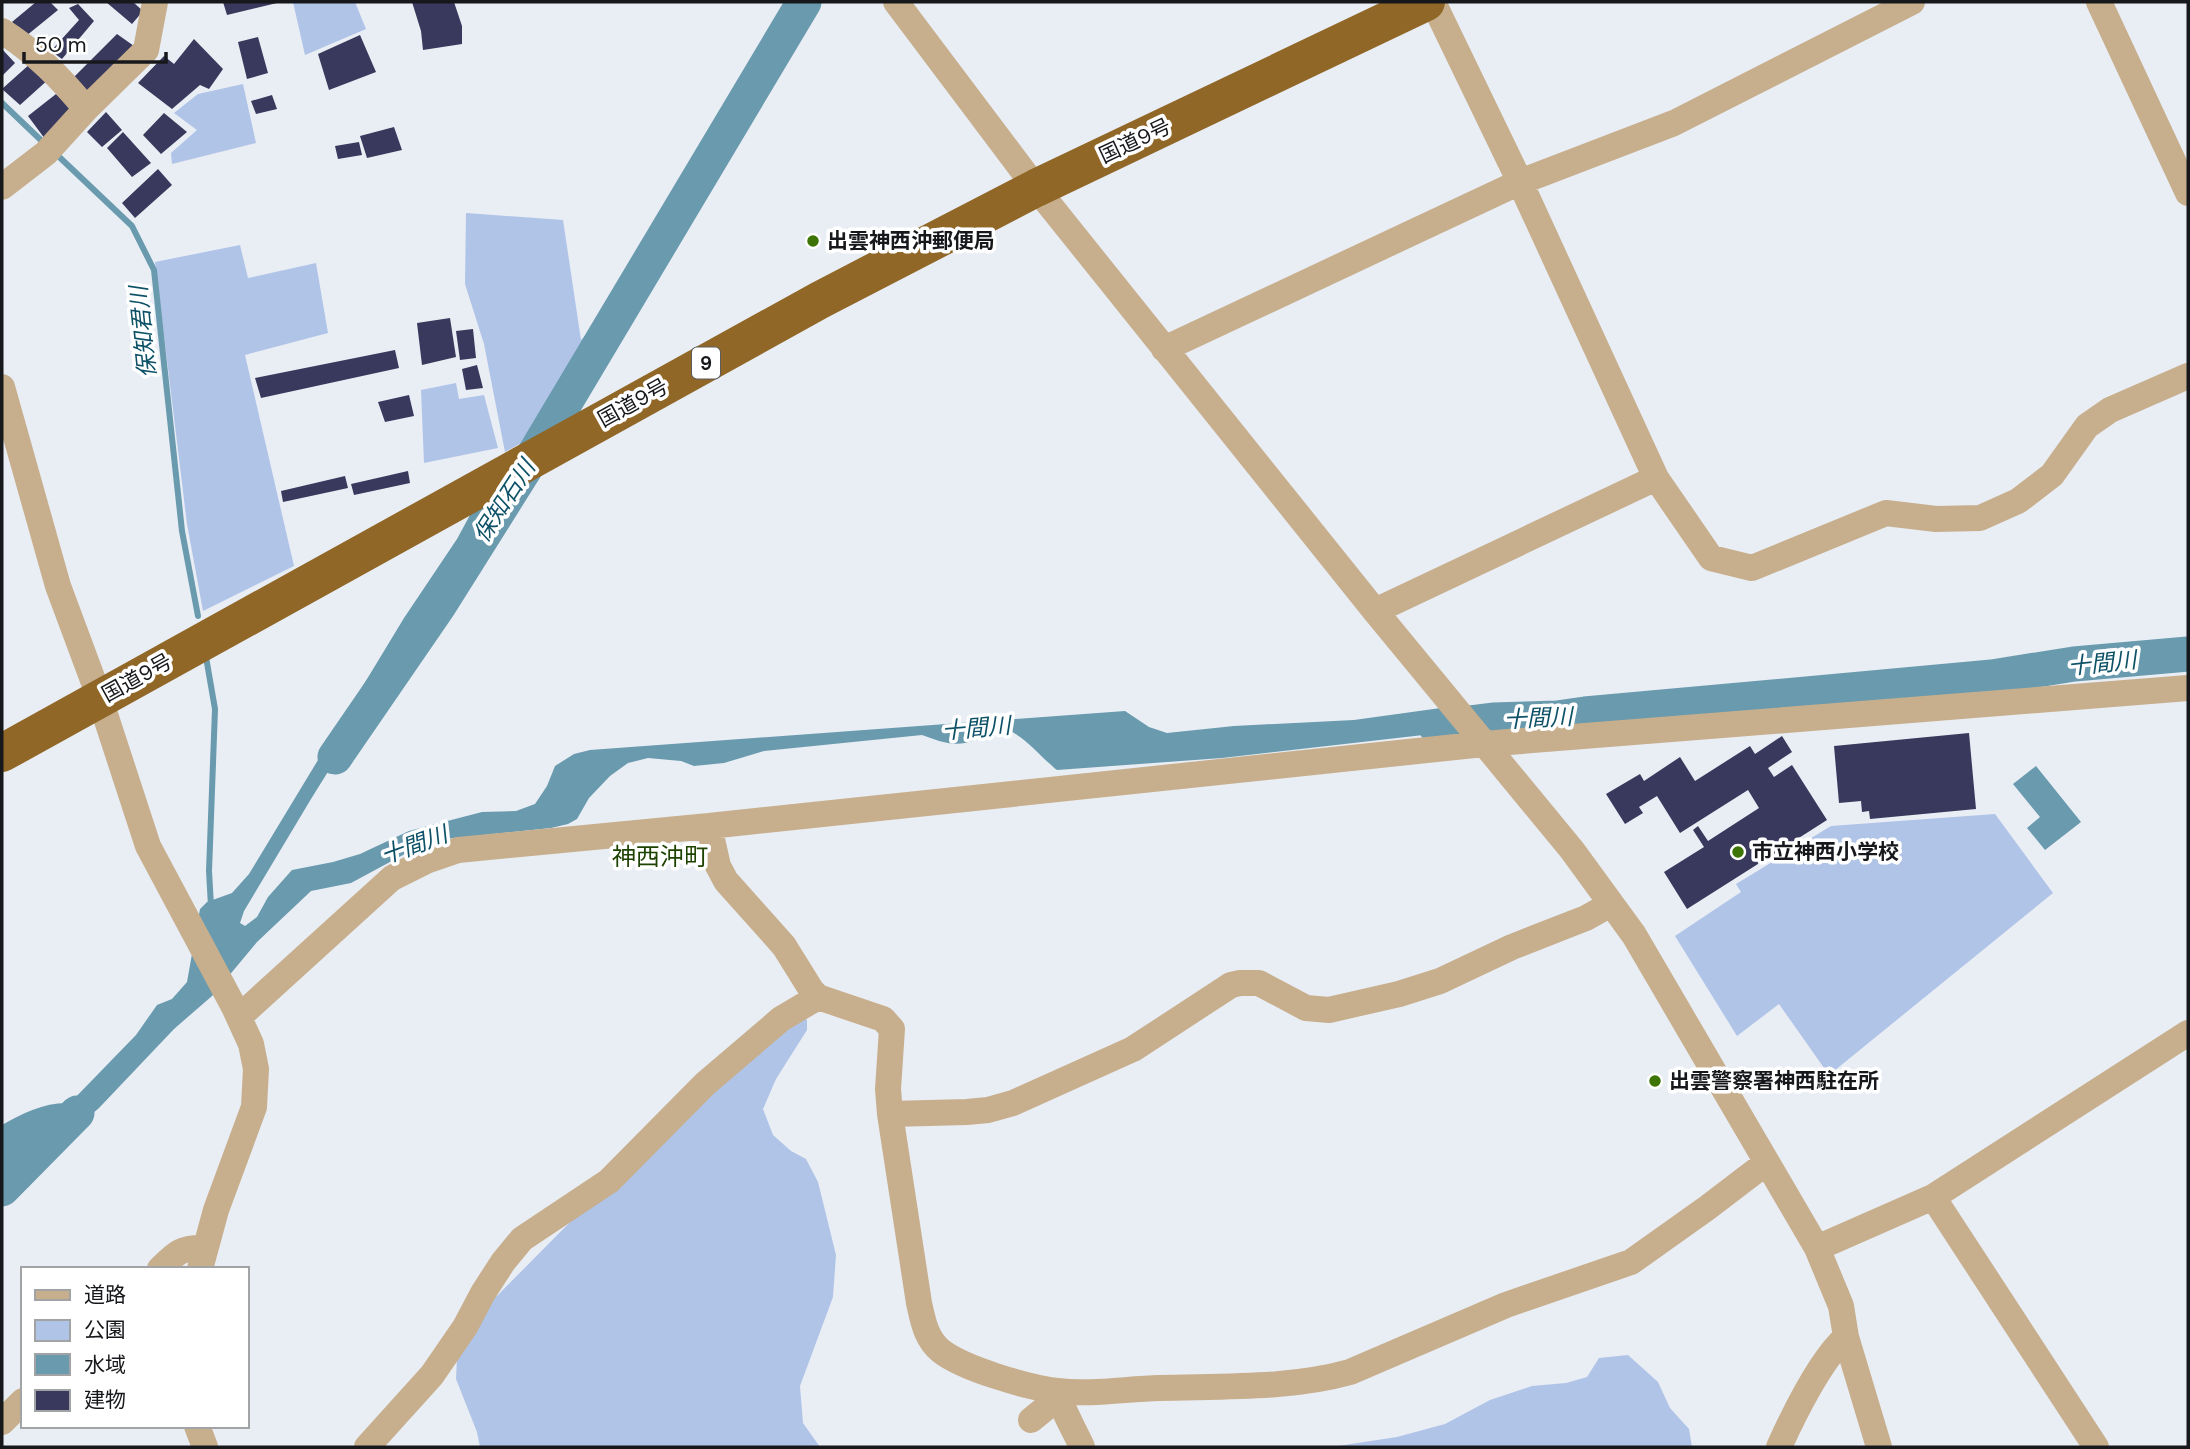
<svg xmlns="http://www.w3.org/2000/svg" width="2190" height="1449" viewBox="0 0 2190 1449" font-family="'DM Sans','Noto Sans JP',sans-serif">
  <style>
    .green { fill: #b0c4e8 }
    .water { fill: #699aae }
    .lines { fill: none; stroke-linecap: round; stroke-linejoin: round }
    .stream { stroke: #699aae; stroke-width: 6 }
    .river { stroke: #699aae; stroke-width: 35 }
    .building { fill: #38395c }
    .minor { stroke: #c7af8d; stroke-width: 26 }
    .highway { stroke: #906727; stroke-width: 38 }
    .poi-dot { fill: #3c7506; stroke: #fff; stroke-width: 2.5 }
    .labels { text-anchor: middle; stroke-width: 7; stroke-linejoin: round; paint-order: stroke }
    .shield { fill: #fff; stroke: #5d5d5f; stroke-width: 2 }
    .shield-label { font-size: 19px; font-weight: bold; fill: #17181b }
    .street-label { font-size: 21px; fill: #17181b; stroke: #fff }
    .poi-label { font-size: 21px; font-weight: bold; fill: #17181b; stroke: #fff; text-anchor: start }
    .water-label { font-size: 23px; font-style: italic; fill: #0d5167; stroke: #fff }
    .quarter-label { font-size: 24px; fill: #1e4200; stroke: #fff }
  </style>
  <rect width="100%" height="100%" fill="#e9edf4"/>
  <path class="green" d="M 293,2 L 355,2 L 366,29 L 305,55 Z
    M 243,84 L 256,143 L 172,164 L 171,153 L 197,130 L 174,113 L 198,94 Z
    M 466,213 L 563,220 L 581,340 L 597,324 L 598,338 L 545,430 L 505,452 L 484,344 L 465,284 Z
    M 240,245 L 248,278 L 316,263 L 328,333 L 245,355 L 294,566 L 203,611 L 187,524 L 155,262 Z
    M 456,383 L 459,399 L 484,395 L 498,448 L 424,463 L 421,390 Z
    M 1995,814 L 2053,893 L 1829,1075 L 1779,1004 L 1737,1036 L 1675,936 L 1741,892 L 1736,884 L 1831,826 Z
    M 803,1016 L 807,1020 L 807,1030 L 776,1079 L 763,1109 L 773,1135 L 791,1151 L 806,1159 L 818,1182 L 836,1255 L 833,1297 L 800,1386 L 803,1423 L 820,1447 L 480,1447 L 477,1432 L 456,1379 L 457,1357 L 488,1305 L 581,1211 L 679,1117 Z
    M 1628,1355 L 1658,1382 L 1670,1408 L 1689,1429 L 1692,1447 L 1331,1447 L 1397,1437 L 1445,1424 L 1490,1400 L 1532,1386 L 1566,1383 L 1587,1377 L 1599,1358 Z"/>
  <path class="water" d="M 505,488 L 311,799 L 244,911 L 240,923 L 245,926 L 257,917 L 268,897 L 292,870 L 333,862 L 360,854 L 409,831 L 482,812 L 516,811 L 535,804 L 547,786 L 555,766 L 574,754 L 590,750 L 1125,711 L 1149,727 L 1167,733 L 1234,726 L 1354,720 L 1448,707 L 1467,730 L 1222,758 L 1057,770 C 1045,761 1022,734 1009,731 C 995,729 978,740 965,743 C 950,746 936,740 922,735 L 764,751 L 724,763 L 694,766 L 681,761 L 648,758 L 628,763 L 610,776 L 589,798 L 577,819 L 568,824 L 551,828 L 445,839 L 414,849 L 351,883 L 311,891 L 257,942 L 212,996 L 174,1029 L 99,1108 L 60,1141 L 32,1150 L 2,1168 L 2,1125 C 23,1113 45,1102 70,1103 L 136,1035 L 157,1005 L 172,999 L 187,982 L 200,909 L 207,902 L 232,893 L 249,874 L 404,618 L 457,539 L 476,504 Z
    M 2036,766 L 2081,822 L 2045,850 L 2027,828 L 2040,817 L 2013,784 Z"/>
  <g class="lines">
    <path class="stream" d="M 2,103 L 46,145
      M 54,152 L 132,226 L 154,270 L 182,531 L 198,616
      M 206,657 L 215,709 L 209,871 L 211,906"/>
    <path class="river" d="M 1436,727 L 1493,720 L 1557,718 L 1585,714 L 1992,677 L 2074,664 L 2188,654
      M 335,757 L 440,604 L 538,448 L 804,2
      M 2,1189 L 77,1113"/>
  </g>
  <path class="building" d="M 36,2 L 50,2 L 58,10 L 26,36 L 12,22 Z
    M 106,2 L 133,2 L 143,11 L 132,24 Z
    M 223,2 L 277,2 L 277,3 L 227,15 Z
    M 412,2 L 454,2 L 462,26 L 462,44 L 423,50 L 421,31 Z
    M 78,4 L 94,21 L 62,59 L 51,51 L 79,20 L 69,8 Z
    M 117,34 L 134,46 L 91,96 L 74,77 Z
    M 360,35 L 376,72 L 329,90 L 318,54 Z
    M 258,37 L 268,73 L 247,79 L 238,42 Z
    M 194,39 L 223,69 L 209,89 L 200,85 L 172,109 L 138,83 L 164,56 L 174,64 Z
    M 2,49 L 15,63 L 2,76 Z
    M 31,63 L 50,78 L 20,105 L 2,89 Z
    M 56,94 L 75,112 L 45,139 L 28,116 Z
    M 272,95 L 277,109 L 256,114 L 251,101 Z
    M 106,112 L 122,130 L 102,147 L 87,132 Z
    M 164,113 L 187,132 L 161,154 L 143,135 Z
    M 394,127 L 402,150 L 367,158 L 360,136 Z
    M 123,132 L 151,163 L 132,177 L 107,148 Z
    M 359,142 L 362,155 L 338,159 L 335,146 Z
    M 158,169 L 172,185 L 135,218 L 122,203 Z
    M 450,318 L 456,357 L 422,365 L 417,323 Z
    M 473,329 L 476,358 L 460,360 L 456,331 Z
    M 395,350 L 399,368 L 261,398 L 255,378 Z
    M 477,365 L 483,388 L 466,390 L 462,369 Z
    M 409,395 L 414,416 L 385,422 L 378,402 Z
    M 408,471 L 410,483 L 354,495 L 351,484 Z
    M 345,476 L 348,488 L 283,502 L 281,491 Z
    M 1969,733 L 1976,809 L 1870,819 L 1869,811 L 1862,812 L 1861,801 L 1839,803 L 1834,746 Z
    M 1782,736 L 1792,752 L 1768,768 L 1774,777 L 1792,765 L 1827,820 L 1687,909 L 1664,872 L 1704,847 L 1693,830 L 1698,826 L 1708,841 L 1759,808 L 1748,790 L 1680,833 L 1657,796 L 1639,807 L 1643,813 L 1625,824 L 1606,794 L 1640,774 L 1644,781 L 1680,757 L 1695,781 L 1750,746 L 1755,754 Z"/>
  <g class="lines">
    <path class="minor" d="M 896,2 L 1036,188 L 1375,611 L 1572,850 L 1634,935 L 1817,1248 L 1841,1306 L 1846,1337 L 1879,1447
      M 1433,2 L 1520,182 L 1656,478 L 1711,558 L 1752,568 L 1886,513 L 1936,519 L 1980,518 L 2018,501 L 2052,475 L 2087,426 L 2110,410 L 2188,376
      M 2099,2 L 2188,193
      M 2,31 C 34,51 62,79 86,109
      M 2,187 L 46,153 L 86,109 L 146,50 L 155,2
      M 1164,349 L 1520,182 L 1674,123 L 1912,2
      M 2,387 L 58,586 L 100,699 L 148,846 L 235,1009 L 251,1044 L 256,1069 L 254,1107 L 216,1210 L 200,1269
      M 1375,611 L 1656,478
      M 709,826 L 1484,744 L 2188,688
      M 239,1017 L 392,878 L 426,861 L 458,850 L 709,826 L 718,866 L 726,881 L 784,946 L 812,991 L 818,997 L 883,1019 L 892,1029 L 888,1089 L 890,1114 L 919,1303 C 923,1321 926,1339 941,1351 C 964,1369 1027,1387 1057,1391 C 1090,1395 1125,1389 1159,1388 C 1222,1386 1289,1389 1350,1372 L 1506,1305 L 1631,1262 L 1707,1208 L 1766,1163
      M 890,1114 L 967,1112 L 988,1110 L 1013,1103 L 1133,1049 L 1231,985 L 1240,983 L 1259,983 L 1306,1008 L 1329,1010 L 1399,994 L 1440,981 L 1512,947 L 1586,918 L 1611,904
      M 1933,1197 L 2096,1447
      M 1817,1248 L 1933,1197 L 2188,1033
      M 160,1269 C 176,1253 181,1247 205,1248
      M 1058,1391 C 1059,1404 1076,1433 1082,1447
      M 1031,1420 L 1059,1397
      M 2,1422 L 23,1401
      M 197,1426 L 205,1447
      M 367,1447 L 432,1375 L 465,1327 L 483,1293 L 503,1262 L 522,1239 L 609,1181 L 705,1084 L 781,1019 L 818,997
      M 1779,1447 C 1793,1416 1821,1359 1846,1337"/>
    <path class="highway" d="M 2,753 L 820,300 L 1036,188 L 1426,2"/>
  </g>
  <g class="poi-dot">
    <circle cx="813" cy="241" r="7"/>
    <circle cx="1738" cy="852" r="7"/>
    <circle cx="1655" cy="1081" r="7"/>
  </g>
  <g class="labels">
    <rect class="shield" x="692" y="347.5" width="28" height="31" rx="5"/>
    <g class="shield-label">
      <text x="706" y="370">9</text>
    </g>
    <g class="street-label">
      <text transform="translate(1135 141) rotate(-25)" y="7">国道9号</text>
      <text transform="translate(633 403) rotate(-29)" y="7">国道9号</text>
      <text transform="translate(137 678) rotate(-29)" y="7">国道9号</text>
    </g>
    <g class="poi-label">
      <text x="827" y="248">出雲神西沖郵便局</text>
      <text x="1752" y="859">市立神西小学校</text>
      <text x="1669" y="1088">出雲警察署神西駐在所</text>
    </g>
    <g class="water-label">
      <text transform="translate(143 332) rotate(-96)" y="8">保知君川</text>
      <text transform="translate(504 501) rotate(-57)" y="8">保知石川</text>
      <text transform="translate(2102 663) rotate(-6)" y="8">十間川</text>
      <text transform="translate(1538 718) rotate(-3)" y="8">十間川</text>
      <text transform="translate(976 728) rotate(-5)" y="8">十間川</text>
      <text transform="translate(414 845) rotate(-20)" y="8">十間川</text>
    </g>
    <g class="quarter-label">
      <text x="660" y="865">神西沖町</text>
    </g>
  </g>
  <rect width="2190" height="1449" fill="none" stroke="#17181b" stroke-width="7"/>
  <rect x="21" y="1267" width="228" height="161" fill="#ffffff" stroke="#a2a3a4" stroke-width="2"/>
  <rect x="35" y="1290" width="35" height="10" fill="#c7af8d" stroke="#a2a3a4" stroke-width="2"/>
  <text x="84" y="1302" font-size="21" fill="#17181b">道路</text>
  <rect x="35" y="1320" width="35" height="21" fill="#b0c4e8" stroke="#a2a3a4" stroke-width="2"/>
  <text x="84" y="1337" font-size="21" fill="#17181b">公園</text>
  <rect x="35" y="1354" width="35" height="21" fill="#699aae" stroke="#a2a3a4" stroke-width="2"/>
  <text x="84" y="1372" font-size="21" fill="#17181b">水域</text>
  <rect x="35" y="1390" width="35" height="21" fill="#38395c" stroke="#a2a3a4" stroke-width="2"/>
  <text x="84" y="1407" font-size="21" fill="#17181b">建物</text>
  <path d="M24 52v10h142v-10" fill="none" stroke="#17181b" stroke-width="3.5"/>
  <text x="35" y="52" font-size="21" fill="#17181b" stroke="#ffffff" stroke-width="5" paint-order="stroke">50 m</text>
</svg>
